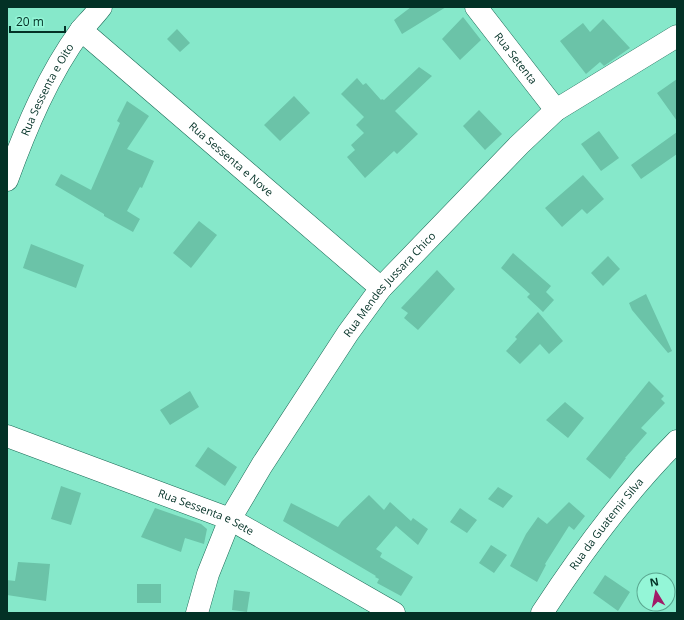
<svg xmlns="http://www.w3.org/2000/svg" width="684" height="620" viewBox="0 0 684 620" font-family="'Open Sans',sans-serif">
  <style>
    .building { fill: #6bc3a8 }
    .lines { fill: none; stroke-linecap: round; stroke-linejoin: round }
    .minor-casing { stroke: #1a6a56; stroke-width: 23 }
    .minor { stroke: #fff; stroke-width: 22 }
    .labels { text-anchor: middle; stroke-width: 3.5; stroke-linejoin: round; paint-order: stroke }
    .street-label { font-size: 11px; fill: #033126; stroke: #94f6d7 }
  </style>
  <rect width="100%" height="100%" fill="#86e8ca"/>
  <path class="building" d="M 411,7 L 446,7 L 402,34 L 394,20 Z
    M 463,17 L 481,40 L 460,60 L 442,39 Z
    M 603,19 L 630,48 L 604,66 L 600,62 L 586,74 L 560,41 L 583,23 L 590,32 Z
    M 177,29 L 190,43 L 180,52 L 167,39 Z
    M 419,67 L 432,76 L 395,111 L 418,134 L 397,154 L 394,151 L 365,178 L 347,157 L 355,150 L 351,145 L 364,133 L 356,125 L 364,117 L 341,94 L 357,78 L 363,85 L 366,83 L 381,100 L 382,99 L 384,100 Z
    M 677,79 L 677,121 L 657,93 Z
    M 294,96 L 310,113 L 280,141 L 264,125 Z
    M 127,101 L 149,116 L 127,149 L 154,161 L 142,188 L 140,187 L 127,211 L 140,219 L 133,232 L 104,216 L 104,214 L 55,185 L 61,174 L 91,190 L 120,123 L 117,121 Z
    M 479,110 L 502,134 L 485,150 L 463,126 Z
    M 599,131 L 619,158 L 601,171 L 581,144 Z
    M 677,132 L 677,154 L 641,179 L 631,165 Z
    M 583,175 L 604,199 L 587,214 L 582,209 L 562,227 L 545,208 Z
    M 199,221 L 217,235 L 191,268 L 173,253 Z
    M 31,244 L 84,265 L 76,288 L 23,268 Z
    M 513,253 L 551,286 L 546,292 L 554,300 L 543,312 L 527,297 L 530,294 L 501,268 Z
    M 608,256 L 620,269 L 603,286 L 591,273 Z
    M 437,270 L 455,289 L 418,330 L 404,318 L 408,313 L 401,308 Z
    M 646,294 L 672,351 L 668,353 L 632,310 L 629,303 Z
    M 538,312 L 563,341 L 549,354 L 540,344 L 520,364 L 506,351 L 517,339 L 515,337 Z
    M 649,381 L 664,396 L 661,399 L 665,403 L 641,428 L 647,433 L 625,458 L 626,458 L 610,479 L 586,459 Z
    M 190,391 L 199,407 L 170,425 L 160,410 Z
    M 565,402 L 584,418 L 568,438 L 546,420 Z
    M 208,447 L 237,467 L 225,486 L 195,466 Z
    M 61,486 L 81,493 L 71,525 L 51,519 Z
    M 498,487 L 513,496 L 503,508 L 488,499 Z
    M 369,495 L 384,510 L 390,502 L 411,521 L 413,518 L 428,529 L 418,545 L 396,526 L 376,549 L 382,553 L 380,557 L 413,577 L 401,596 L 377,583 L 379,579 L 375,577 L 376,576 L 283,521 L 291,503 L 338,527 L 342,521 Z
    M 569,502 L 585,516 L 574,530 L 569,526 L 545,564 L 546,565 L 537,582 L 510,566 L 526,534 L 538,517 L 547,524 Z
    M 155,508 L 201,524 L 207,529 L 204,544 L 185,538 L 181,552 L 141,537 Z
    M 460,508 L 477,520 L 467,533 L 450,522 Z
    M 491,545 L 507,555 L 494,573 L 479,563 Z
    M 18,562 L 50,564 L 46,601 L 7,595 L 7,580 L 15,581 Z
    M 605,575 L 630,592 L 618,611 L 593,593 Z
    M 137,584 L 161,584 L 161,603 L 137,603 Z
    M 234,590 L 250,592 L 247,612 L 232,610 Z"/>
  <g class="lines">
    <g class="minor-casing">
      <g id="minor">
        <path id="s1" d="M 476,7 L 556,110"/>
        <path id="s2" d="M 81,30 L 381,288"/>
        <path id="s3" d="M 7,180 C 26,128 48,75 81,30 C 88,22 95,15 101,7"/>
        <path id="s4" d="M 7,436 L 230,519 L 394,613"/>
        <path id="s5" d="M 197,613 L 208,574 L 230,519 L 262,465 L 348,333 L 381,288 L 519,145 L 556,110 L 677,36"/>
        <path id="s6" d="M 542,613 C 582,552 625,493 677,441"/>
      </g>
    </g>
    <use href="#minor" class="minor"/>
  </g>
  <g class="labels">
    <g class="street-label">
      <text dy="4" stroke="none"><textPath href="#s1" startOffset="65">Rua Setenta</textPath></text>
      <text dy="4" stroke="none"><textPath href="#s3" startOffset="99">Rua Sessenta e Oito</textPath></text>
      <text dy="4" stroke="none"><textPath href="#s2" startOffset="198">Rua Sessenta e Nove</textPath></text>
      <text dy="4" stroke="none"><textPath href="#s5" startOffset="384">Rua Mendes Jussara Chico</textPath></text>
      <text dy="4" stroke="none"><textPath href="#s4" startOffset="213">Rua Sessenta e Sete</textPath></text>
      <text dy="4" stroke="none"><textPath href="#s6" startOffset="110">Rua da Guatemir Silva</textPath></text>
    </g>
  </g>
  <rect width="684" height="620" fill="none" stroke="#033126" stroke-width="16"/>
  <g transform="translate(656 592) rotate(350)"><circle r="19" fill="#94f6d7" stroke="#5aa790"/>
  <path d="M0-3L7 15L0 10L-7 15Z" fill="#a11a67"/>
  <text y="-6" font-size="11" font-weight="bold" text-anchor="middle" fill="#033126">N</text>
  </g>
  <path d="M10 26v6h55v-6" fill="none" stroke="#033126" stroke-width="2"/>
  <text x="16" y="26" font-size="12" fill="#033126" stroke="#94f6d7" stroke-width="3" paint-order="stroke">20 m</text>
</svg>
